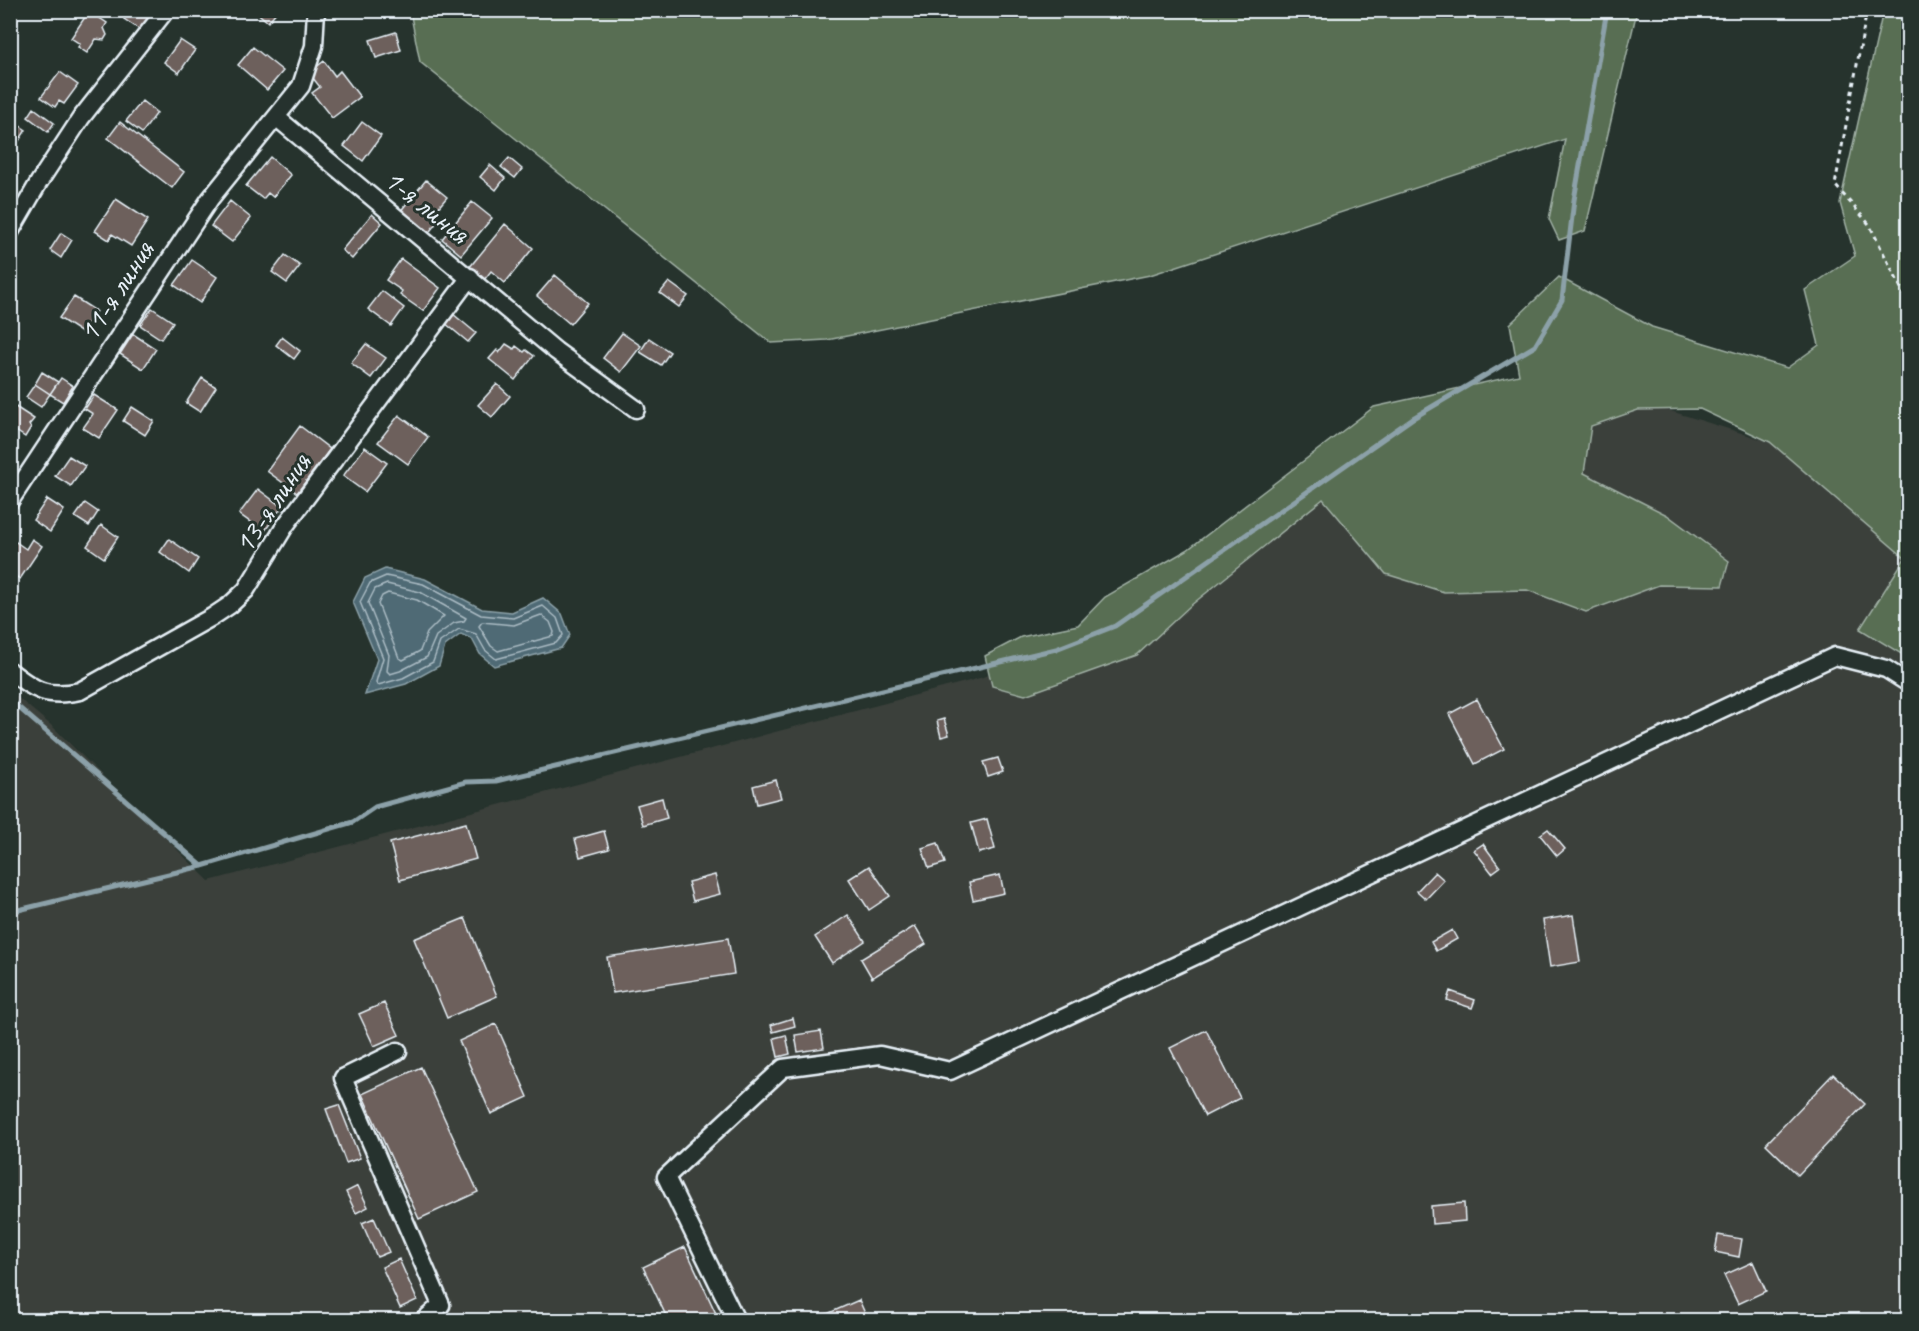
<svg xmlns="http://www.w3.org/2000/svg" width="1919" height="1331" viewBox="0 0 1919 1331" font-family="Caveat,sans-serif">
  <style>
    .built { fill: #3b403b }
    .green { fill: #586e52; stroke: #a0b0a5; stroke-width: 1.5 }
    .water { fill: #4f6b75; stroke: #8ca1a9; stroke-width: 1.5 }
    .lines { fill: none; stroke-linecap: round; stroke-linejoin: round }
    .shore { stroke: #abbbc4; stroke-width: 1.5 }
    .stream { stroke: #8ca1a9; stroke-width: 5 }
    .building { fill: #6d605b; stroke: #e8f1f8; stroke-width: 1.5 }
    .minor-casing { stroke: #e8f1f8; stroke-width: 21 }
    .path { stroke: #e8f1f8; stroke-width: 3; stroke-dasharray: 4.5 4.5; stroke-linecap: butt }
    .minor { stroke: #26332d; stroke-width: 16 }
    .labels { text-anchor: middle; stroke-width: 6; stroke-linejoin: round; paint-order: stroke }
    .street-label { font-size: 30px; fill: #e8f1f8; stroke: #26332d }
  </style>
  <rect width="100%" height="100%" fill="#26332d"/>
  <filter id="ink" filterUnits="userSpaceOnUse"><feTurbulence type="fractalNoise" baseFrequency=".0167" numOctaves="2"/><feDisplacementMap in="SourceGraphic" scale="12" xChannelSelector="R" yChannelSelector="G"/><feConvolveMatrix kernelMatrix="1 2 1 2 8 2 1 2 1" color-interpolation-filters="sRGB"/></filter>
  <g filter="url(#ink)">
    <path class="built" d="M 1645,403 L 1834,462 L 1908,516 L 1908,1320 L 11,1320 L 10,691 L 52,726 L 209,881 L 973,680 L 1133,631 L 1395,435 Z"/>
    <path class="green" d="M 410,11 L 410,10 L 1637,11 L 1585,231 L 1559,240 L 1549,219 L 1565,139 L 1150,275 L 827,340 L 771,343 L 420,62 Z
      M 1883,11 L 1908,11 L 1908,658 L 1860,629 L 1905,558 L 1770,442 L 1700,409 L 1638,410 L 1591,426 L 1584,473 L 1667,515 L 1729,561 L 1722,586 L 1659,585 L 1586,612 L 1527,590 L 1444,592 L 1386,574 L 1323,499 L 1190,606 L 1137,655 L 1025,695 L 992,686 L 985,656 L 1021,637 L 1078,625 L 1105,597 L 1187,550 L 1374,407 L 1519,375 L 1510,324 L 1559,277 L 1652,327 L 1787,368 L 1819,345 L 1805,290 L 1855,256 L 1840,203 Z"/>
    <path class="water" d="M 385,569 L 425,579 L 482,609 L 512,612 L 543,598 L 562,614 L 570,635 L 561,648 L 494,666 L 480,654 L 472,639 L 461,634 L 445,646 L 439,666 L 406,684 L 365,695 L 377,659 L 353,602 L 365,578 Z"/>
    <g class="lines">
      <path class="shore" d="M 386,576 L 423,584 L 481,615 L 513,618 L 543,606 L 557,618 L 563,635 L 556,643 L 496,659 L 485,650 L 476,634 L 459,629 L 440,642 L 433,662 L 403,678 L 378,685 L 376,682 L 383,658 L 360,602 L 370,583 Z
        M 387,584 L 420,592 L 466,618 L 464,621 L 454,623 L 436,636 L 427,657 L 400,671 L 390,674 L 387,671 L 389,655 L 368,603 L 375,589 Z
        M 388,593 L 417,600 L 444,616 L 427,633 L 420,651 L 403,660 L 399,658 L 378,604 L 382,596 Z
        M 541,615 L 550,622 L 554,632 L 553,636 L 498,651 L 491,646 L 479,626 L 482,622 L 514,625 Z"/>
      <path class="stream" d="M 10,700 L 202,866
        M 10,912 L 202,866 L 353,822 L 375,807 L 466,782 L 496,781 L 1056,649 L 1115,626 L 1413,418 L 1535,346 L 1562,300 L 1574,200 L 1607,10"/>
    </g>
    <path class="building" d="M 127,10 L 156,10 L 142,31 L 124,19 L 129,11 Z
      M 254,10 L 276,10 L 277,11 L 268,22 Z
      M 89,11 L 107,23 L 104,28 L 107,35 L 104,40 L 96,39 L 87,53 L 78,47 L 80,44 L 71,38 Z
      M 396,32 L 401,50 L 376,58 L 370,40 Z
      M 180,40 L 195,50 L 179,73 L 164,62 Z
      M 253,47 L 283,71 L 267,90 L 238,65 Z
      M 324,61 L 335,76 L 340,71 L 360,97 L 332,118 L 312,93 L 320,87 L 309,73 Z
      M 60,72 L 78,85 L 64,104 L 59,101 L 55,107 L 41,97 Z
      M 142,101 L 157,113 L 142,133 L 126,121 Z
      M 34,108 L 54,123 L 48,132 L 28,117 Z
      M 10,119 L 26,130 L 13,150 L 10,148 Z
      M 120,122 L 184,172 L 172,188 L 108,138 Z
      M 362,122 L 381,136 L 363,161 L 344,146 Z
      M 270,157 L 291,175 L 273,197 L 268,193 L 263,199 L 246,186 Z
      M 509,158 L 522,169 L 515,178 L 501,167 Z
      M 490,165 L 505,178 L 496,190 L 480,177 Z
      M 426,180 L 447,197 L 431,216 L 438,221 L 427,235 L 399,213 Z
      M 116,199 L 148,220 L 131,246 L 112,234 L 109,240 L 95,231 Z
      M 230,201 L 251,218 L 232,242 L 211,226 Z
      M 472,202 L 492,218 L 461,255 L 442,239 Z
      M 372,214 L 382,223 L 352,259 L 342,250 Z
      M 505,224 L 533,248 L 505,283 L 491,271 L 484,280 L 469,268 Z
      M 61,233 L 72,240 L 61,258 L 50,250 Z
      M 285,255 L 300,266 L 287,283 L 272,272 Z
      M 401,259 L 440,288 L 423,311 L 400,295 L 402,291 L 386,280 Z
      M 192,260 L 217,277 L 200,303 L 174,285 Z
      M 555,275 L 588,303 L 570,324 L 537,296 Z
      M 669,282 L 688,296 L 679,307 L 660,293 Z
      M 382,291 L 404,308 L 391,326 L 368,309 Z
      M 74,297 L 96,311 L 82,333 L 59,318 Z
      M 152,308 L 173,322 L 161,339 L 140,325 Z
      M 453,314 L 476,333 L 468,342 L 445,323 Z
      M 622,333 L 641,346 L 621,372 L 603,358 Z
      M 133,334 L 156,349 L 143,369 L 120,354 Z
      M 282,337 L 300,351 L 294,359 L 276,345 Z
      M 649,338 L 670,352 L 661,365 L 640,352 Z
      M 366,344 L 386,358 L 371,378 L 351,363 Z
      M 506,344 L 514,349 L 516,346 L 524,352 L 526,350 L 534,356 L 515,380 L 489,359 L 497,350 L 499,353 Z
      M 42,372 L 58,382 L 50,394 L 35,384 Z
      M 61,378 L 73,386 L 63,402 L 50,394 Z
      M 202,378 L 216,387 L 200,412 L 186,403 Z
      M 35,384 L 50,394 L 41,407 L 26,397 Z
      M 497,384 L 510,396 L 492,417 L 478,405 Z
      M 94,395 L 118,410 L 99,438 L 83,428 L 93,414 L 85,409 Z
      M 14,406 L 34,419 L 29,425 L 31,427 L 25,437 L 10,427 L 10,412 Z
      M 132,407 L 154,421 L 145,435 L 123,421 Z
      M 399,415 L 428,437 L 408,464 L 378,442 Z
      M 300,426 L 330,449 L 297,493 L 267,471 Z
      M 365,447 L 387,463 L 365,492 L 343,476 Z
      M 69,456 L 85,466 L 71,486 L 55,476 Z
      M 258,489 L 282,507 L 264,532 L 239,514 Z
      M 47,499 L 64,510 L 50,532 L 33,520 Z
      M 85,503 L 98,512 L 89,526 L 75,517 Z
      M 101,525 L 118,537 L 104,558 L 87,546 Z
      M 32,539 L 42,546 L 20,579 L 10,573 L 10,544 L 13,540 L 26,549 Z
      M 169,539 L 198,559 L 189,573 L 160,552 Z
      M 1477,699 L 1504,749 L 1475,764 L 1449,714 Z
      M 944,719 L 949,735 L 941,737 L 937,721 Z
      M 998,758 L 1003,772 L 988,777 L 983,762 Z
      M 776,780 L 781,798 L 757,804 L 753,786 Z
      M 662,798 L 667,818 L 643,825 L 637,805 Z
      M 987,819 L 995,849 L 979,853 L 971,823 Z
      M 466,823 L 476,859 L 400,880 L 390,843 Z
      M 1548,829 L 1565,849 L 1557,856 L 1540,835 Z
      M 604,831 L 609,849 L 580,857 L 575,839 Z
      M 938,843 L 945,863 L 929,868 L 922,848 Z
      M 1483,844 L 1500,867 L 1492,873 L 1474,850 Z
      M 869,866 L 890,896 L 869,910 L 849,879 Z
      M 1435,872 L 1444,880 L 1426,899 L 1417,891 Z
      M 715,875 L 720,894 L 693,901 L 688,882 Z
      M 1000,875 L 1004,893 L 973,900 L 969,882 Z
      M 848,915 L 865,941 L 832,963 L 815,937 Z
      M 1573,915 L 1580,962 L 1550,967 L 1543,920 Z
      M 465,918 L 497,996 L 447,1018 L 414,939 Z
      M 915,926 L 926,944 L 872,978 L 861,959 Z
      M 1452,930 L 1457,939 L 1436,951 L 1431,942 Z
      M 728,938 L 734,974 L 613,993 L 607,957 Z
      M 1450,991 L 1475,1000 L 1472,1008 L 1447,1000 Z
      M 384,1003 L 399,1035 L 374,1046 L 359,1014 Z
      M 793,1018 L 795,1026 L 773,1032 L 771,1025 Z
      M 496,1024 L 528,1097 L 491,1114 L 459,1041 Z
      M 1206,1030 L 1240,1098 L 1205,1116 L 1170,1048 Z
      M 821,1031 L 824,1048 L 798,1052 L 795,1035 Z
      M 786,1035 L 790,1054 L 778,1057 L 774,1038 Z
      M 421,1067 L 478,1192 L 419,1219 L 362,1094 Z
      M 1833,1074 L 1865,1104 L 1798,1175 L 1766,1144 Z
      M 339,1105 L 360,1158 L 346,1163 L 326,1109 Z
      M 358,1186 L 368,1207 L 356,1213 L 346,1192 Z
      M 1464,1203 L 1465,1221 L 1432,1224 L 1431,1206 Z
      M 374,1218 L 389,1252 L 377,1257 L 362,1223 Z
      M 1718,1235 L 1742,1239 L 1739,1257 L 1715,1252 Z
      M 685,1247 L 719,1320 L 668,1320 L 643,1267 Z
      M 399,1259 L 417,1300 L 400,1308 L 382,1267 Z
      M 1753,1262 L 1766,1291 L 1738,1304 L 1724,1275 Z
      M 859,1300 L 868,1320 L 822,1320 L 820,1317 Z"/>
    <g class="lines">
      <g class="minor-casing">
        <path id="minor" d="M 316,10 L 314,46 L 301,86 L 276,117 L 556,351 L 636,409
          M 10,232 L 39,182 L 81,118 L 166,10
          M 10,501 L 210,199 L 276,117
          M 10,671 C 36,691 47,698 80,691 L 212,617 L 230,605 L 246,590 L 285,526 L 470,277
          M 398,1051 L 343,1078 L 441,1305 L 424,1320
          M 736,1320 L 666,1177 L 783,1068 L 880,1055 L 950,1071 L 1835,656 L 1886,669 L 1908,683"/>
      </g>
      <path class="path" d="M 1867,10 L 1835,185 L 1869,224 L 1908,302"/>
      <use href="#minor" class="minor"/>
    </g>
  </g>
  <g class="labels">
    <g class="street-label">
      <text transform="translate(427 206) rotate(39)" y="10">1-я линия</text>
      <text transform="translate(116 291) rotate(-57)" y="10">11-я линия</text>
      <text transform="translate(272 503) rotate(-56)" y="10">13-я линия</text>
    </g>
  </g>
  <rect width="1919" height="1331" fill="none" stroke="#26332d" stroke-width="36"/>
  <rect x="18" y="18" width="1883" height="1295" fill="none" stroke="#e8f1f8" stroke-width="2" filter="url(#ink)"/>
</svg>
